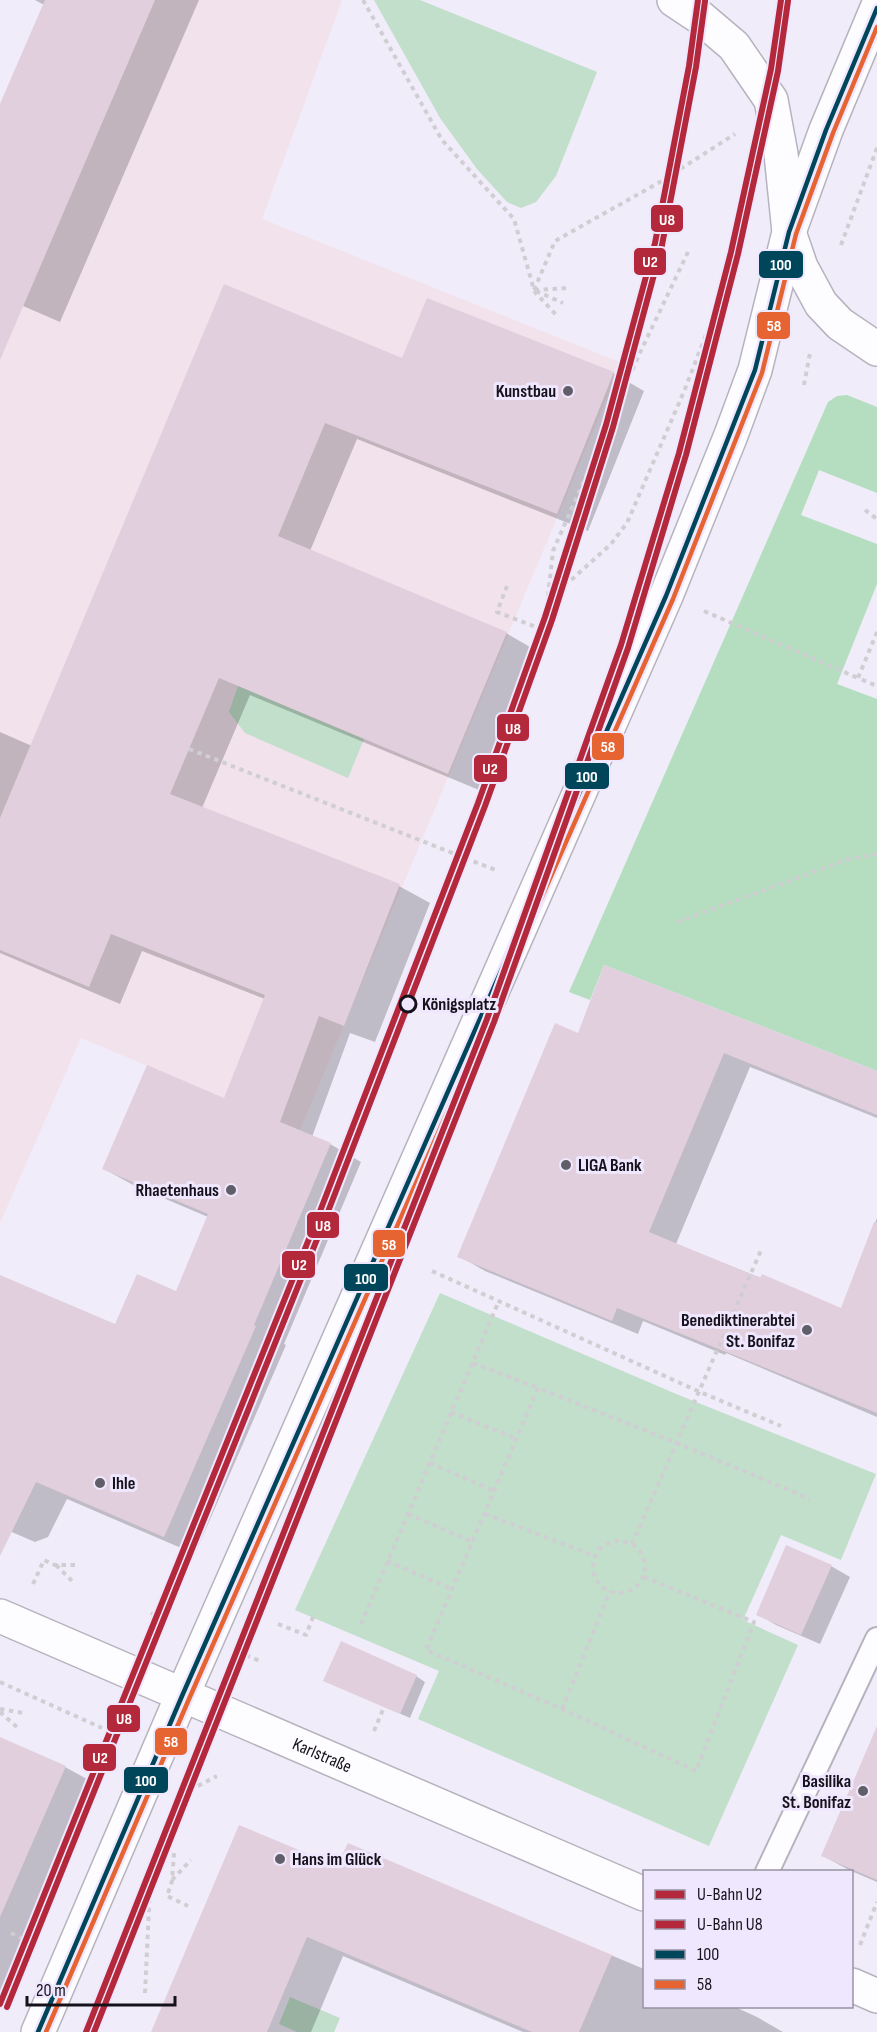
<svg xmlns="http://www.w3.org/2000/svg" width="877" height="2032" viewBox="0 0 877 2032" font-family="'Sofia Sans Condensed',sans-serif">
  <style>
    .education { fill: #f2e2ec }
    .green { fill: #c1dfca }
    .forest { fill: #b4debf }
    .shadow { fill: #0003 }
    .building { fill: #e2cfdd }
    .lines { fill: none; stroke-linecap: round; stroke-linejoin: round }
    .lane-casing { stroke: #b7b3be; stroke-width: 26 }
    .street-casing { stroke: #b7b3be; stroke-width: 36 }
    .secondary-casing { stroke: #b7b3be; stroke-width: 36 }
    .path { stroke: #d0ced3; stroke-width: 4; stroke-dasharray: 4.5 4.5; stroke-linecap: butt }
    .lane { stroke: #fdfcfe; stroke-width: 22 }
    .street { stroke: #fdfcfe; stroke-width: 33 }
    .secondary { stroke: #fdfcfe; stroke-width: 33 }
    .bus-1-casing { stroke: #efe7fe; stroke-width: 9 }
    .bus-2-casing { stroke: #efe7fe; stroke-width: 9 }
    .bus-1 { stroke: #00465a; stroke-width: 4.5 }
    .bus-2 { stroke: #e66432; stroke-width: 4.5 }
    .metro-1-casing { stroke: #efe7fe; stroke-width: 10 }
    .metro-2-casing { stroke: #efe7fe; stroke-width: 10 }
    .metro-1 { stroke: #b4283c; stroke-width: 6 }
    .metro-2 { stroke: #b4283c; stroke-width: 6 }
    .poi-dot { fill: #625e69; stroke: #efe7fe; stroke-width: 2 }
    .stop-dot { fill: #efe7fe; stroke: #16121c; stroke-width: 3 }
    .labels { text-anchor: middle; stroke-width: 6; stroke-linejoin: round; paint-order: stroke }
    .poi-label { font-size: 18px; font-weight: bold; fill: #16121c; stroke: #efe7fe; text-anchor: end }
    .stop-label { font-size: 18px; font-weight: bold; fill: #16121c; stroke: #efe7fe; text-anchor: start }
    .street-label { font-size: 18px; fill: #16121c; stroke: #efe7fe }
    .line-badge { stroke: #efe7fe; stroke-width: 2 }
    .badge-label { font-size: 16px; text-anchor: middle; font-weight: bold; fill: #fff }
  </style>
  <rect width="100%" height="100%" fill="#f0ecf9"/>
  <path class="education" d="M 45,0 L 342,0 L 262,219 L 622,363 L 300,1130 L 81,1038 L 0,1223 L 0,104 Z"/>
  <path class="green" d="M 374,0 L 420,0 L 597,72 L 556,176 L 536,202 L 521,208 L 507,202 L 477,169 L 440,118 Z
    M 244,668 L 264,697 L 364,739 L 348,778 L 245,733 L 229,712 Z
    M 440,1293 L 681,1396 L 876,1474 L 841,1560 L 781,1535 L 743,1620 L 798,1645 L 709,1846 L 418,1719 L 439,1671 L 295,1610 Z
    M 290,1997 L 340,2018 L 334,2032 L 297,2032 L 279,2024 Z"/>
  <path class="forest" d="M 847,395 L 877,407 L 877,493 L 819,470 L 801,515 L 877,544 L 877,584 L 837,684 L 877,699 L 877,1071 L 604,965 L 590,1000 L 569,992 L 828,402 L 837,396 Z"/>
  <path class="shadow" d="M 35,0 L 199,0 L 60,322 L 0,296 L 0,107 L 44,5 Z
    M 225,286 L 403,360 L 613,373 L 644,391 L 588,531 L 357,439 L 310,551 L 506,633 L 537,651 L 479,790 L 250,695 L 202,808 L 399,886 L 430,903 L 375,1042 L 350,1033 L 312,1137 L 330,1144 L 361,1162 L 284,1344 L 286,1345 L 195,1554 L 67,1499 L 48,1537 L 35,1542 L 0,1527 L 0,1276 L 116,1326 L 177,1293 L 208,1217 L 135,1186 L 104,1169 L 225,1100 L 265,999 L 142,951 L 120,1004 L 0,953 L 0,732 L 32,746 Z
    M 605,967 L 877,1072 L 877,1118 L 750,1067 L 676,1244 L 841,1310 L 877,1218 L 877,1417 L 726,1353 L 725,1355 L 643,1321 L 638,1334 L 485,1271 L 459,1256 L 579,1035 Z
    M 831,1566 L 850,1577 L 820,1644 L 776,1625 L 758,1614 Z
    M 416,1676 L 425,1682 L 410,1718 L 335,1685 Z
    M 877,1731 L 877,1882 L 849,1870 L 823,1856 Z
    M 0,1739 L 65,1767 L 96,1784 L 0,2004 Z
    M 349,1845 L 644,1969 L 644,2006 L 733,2006 L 757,2017 L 783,2032 L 523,2032 L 343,1956 L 311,2032 L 153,2032 L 338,1868 Z"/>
  <path class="building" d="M 45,0 L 155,0 L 0,360 L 0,104 Z
    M 224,284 L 402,358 L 427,298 L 614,372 L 557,514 L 325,423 L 278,536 L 507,632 L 448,774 L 219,678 L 170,794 L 400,884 L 344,1026 L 319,1016 L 280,1122 L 331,1143 L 254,1325 L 256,1326 L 164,1537 L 36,1482 L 0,1556 L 0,1275 L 115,1324 L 137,1274 L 176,1291 L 208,1214 L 102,1169 L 147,1065 L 224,1098 L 265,995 L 111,934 L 89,987 L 0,950 L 0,818 Z
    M 604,965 L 877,1071 L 877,1115 L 724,1053 L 649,1232 L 760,1278 L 762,1274 L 841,1308 L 874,1222 L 877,1223 L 877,1413 L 617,1308 L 612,1321 L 457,1257 L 555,1023 L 578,1033 Z
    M 786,1545 L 832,1565 L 801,1635 L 756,1615 Z
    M 341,1641 L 417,1675 L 400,1714 L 323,1681 Z
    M 877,1726 L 877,1880 L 821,1856 Z
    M 0,1737 L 66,1766 L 0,1917 Z
    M 239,1825 L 337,1866 L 348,1843 L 612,1955 L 579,2032 L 532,2032 L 307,1937 L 267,2032 L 151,2032 Z"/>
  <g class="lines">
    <g class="lane-casing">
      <path id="lane" d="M 767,1872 L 877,1639"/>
    </g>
    <g class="street-casing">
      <g id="street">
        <path id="s1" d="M 0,1616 L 644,1894"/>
        <path d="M 852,1985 L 877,1996"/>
        <path d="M 38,2032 L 182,1696 L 666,596 L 731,435 L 755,370 L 789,232 L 826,130 L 877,8"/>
      </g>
    </g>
    <g class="secondary-casing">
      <path id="secondary" d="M 674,0 L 701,18 L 734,46 L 771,100 L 781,154 L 789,232 L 801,267 L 821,304 L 840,324 L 877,349"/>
    </g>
    <path class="path" d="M 363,0 L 442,140 L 514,219 L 534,290 L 568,288
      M 841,245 L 877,148
      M 534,290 L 555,241 L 660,182 L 735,134
      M 534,291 L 558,317
      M 536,291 L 563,303
      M 804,385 L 810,353
      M 865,510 L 877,519
      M 507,586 L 497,612 L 536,627
      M 549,595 L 569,582 L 611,544 L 627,523 L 685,389 L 714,314
      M 548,596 L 553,551 L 638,357 L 688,252
      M 704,611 L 858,678
      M 877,632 L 858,678 L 877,686
      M 189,749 L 498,871
      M 677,922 L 849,859 L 877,854
      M 432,1271 L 700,1392 L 781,1426
      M 473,1363 L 538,1388
      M 451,1412 L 517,1439
      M 430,1463 L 494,1491
      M 408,1514 L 473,1542
      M 485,1514 L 595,1556
      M593 1567a26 26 0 1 1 52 0a26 26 0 1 1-52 0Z
      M 632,1544 L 762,1248
      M 387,1561 L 452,1589
      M 56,1565 L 72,1581
      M 644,1577 L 754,1622 L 696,1771 L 562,1709 L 426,1650 L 538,1388 L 677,1443 L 810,1499
      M 33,1584 L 44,1560 L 55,1565 L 78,1565
      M 151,1613 L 168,1621
      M 278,1624 L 306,1635 L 313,1617
      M 361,1624 L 498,1303
      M 246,1655 L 262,1662
      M 0,1682 L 102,1728
      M 0,1709 L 23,1713
      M 562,1709 L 610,1591
      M 0,1712 L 17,1727
      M 374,1731 L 384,1707
      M 190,1790 L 217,1776
      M 174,1853 L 172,1881 L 167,1896 L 188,1906
      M 172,1880 L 191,1860
      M 11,1933 L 29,1942
      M 860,1945 L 877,1902
      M 145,1993 L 150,1886"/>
    <use href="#lane" class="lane"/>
    <use href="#street" class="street"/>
    <use href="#secondary" class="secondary"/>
    <g class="bus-1-casing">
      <path id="bus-1" d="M 38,2032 L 182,1696 L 666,596 L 755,370 L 789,232 L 826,130 L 877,8"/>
    </g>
    <g class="bus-2-casing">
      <path id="bus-2" d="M 46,2032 L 189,1699 L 673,599 L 762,373 L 796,234 L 833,133 L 877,27"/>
    </g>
    <use href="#bus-1" class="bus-1"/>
    <use href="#bus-2" class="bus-2"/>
    <g class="metro-1-casing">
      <path id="metro-1" d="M 0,2004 L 317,1219 L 478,803 L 545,617 L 606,425 L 655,243 L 689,66 L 698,0
        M 86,2032 L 487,1019 L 621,645 L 679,453 L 731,252 L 771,69 L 781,0"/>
    </g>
    <g class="metro-2-casing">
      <path id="metro-2" d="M 7,2007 L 324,1222 L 485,806 L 552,620 L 613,427 L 662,245 L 696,67 L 705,1
        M 94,2032 L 494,1022 L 628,648 L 686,455 L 738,254 L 778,71 L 788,1"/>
    </g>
    <use href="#metro-1" class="metro-1"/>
    <use href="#metro-2" class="metro-2"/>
  </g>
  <g class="poi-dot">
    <circle cx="568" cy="391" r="6"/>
    <circle cx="566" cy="1165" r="6"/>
    <circle cx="231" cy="1190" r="6"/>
    <circle cx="807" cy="1330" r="6"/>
    <circle cx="100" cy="1483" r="6"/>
    <circle cx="863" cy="1791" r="6"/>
    <circle cx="280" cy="1859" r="6"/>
  </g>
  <circle class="stop-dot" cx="408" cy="1004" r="8"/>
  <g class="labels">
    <g class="poi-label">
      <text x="556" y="397">Kunstbau</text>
      <text x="578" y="1171" text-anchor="start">LIGA Bank</text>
      <text x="219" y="1196">Rhaetenhaus</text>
      <text x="795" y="1326">Benediktinerabtei<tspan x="795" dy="21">St. Bonifaz</tspan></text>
      <text x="112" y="1489" text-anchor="start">Ihle</text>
      <text x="851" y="1787">Basilika<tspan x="851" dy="21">St. Bonifaz</tspan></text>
      <text x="292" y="1865" text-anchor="start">Hans im Glück</text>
    </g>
    <g class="stop-label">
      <text x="422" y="1010">Königsplatz</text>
    </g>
    <g class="street-label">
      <text dy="6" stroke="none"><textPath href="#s1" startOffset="351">Karlstraße</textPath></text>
    </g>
  </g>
  <g class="line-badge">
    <rect x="650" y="204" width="34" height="29" rx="6" fill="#b4283c"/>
    <rect x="633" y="247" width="34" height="29" rx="6" fill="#b4283c"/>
    <rect x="758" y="250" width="46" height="29" rx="6" fill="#00465a"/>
    <rect x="756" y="311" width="35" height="29" rx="6" fill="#e66432"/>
    <rect x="496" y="713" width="34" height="29" rx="6" fill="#b4283c"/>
    <rect x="591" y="732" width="34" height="29" rx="6" fill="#e66432"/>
    <rect x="473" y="754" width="35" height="29" rx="6" fill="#b4283c"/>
    <rect x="564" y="762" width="46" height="28" rx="6" fill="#00465a"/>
    <rect x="306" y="1211" width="34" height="28" rx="6" fill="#b4283c"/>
    <rect x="372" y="1229" width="34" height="29" rx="6" fill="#e66432"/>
    <rect x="281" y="1250" width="35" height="29" rx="6" fill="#b4283c"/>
    <rect x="343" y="1263" width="46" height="29" rx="6" fill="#00465a"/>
    <rect x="106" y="1704" width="35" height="29" rx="6" fill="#b4283c"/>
    <rect x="154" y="1727" width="34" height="29" rx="6" fill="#e66432"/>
    <rect x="82" y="1743" width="35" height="29" rx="6" fill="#b4283c"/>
    <rect x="123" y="1766" width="46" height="28" rx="6" fill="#00465a"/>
  </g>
  <g class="badge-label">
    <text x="667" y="225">U8</text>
    <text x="650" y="267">U2</text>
    <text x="781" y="270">100</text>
    <text x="774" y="331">58</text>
    <text x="513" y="734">U8</text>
    <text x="608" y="752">58</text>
    <text x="490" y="774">U2</text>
    <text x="587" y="782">100</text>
    <text x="323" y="1231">U8</text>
    <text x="389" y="1250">58</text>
    <text x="299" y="1270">U2</text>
    <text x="366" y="1284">100</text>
    <text x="124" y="1724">U8</text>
    <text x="171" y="1747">58</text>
    <text x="100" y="1763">U2</text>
    <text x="146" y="1786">100</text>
  </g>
  <rect x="643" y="1870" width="210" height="138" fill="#efe7fe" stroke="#9892a4" stroke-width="1.5"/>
  <rect x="655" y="1890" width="30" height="9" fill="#b4283c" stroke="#9892a4" stroke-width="1.5"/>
  <text x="697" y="1900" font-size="18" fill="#16121c">U-Bahn U2</text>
  <rect x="655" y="1920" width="30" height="9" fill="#b4283c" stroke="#9892a4" stroke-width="1.5"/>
  <text x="697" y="1930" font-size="18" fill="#16121c">U-Bahn U8</text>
  <rect x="655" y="1950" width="30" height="9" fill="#00465a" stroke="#9892a4" stroke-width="1.5"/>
  <text x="697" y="1960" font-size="18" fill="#16121c">100</text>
  <rect x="655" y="1980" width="30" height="9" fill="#e66432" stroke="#9892a4" stroke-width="1.5"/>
  <text x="697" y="1990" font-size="18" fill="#16121c">58</text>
  <path d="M27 1996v9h148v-9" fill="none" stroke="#16121c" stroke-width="3"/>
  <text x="36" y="1996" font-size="18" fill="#16121c" stroke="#efe7fe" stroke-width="4.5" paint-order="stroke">20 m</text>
</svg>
